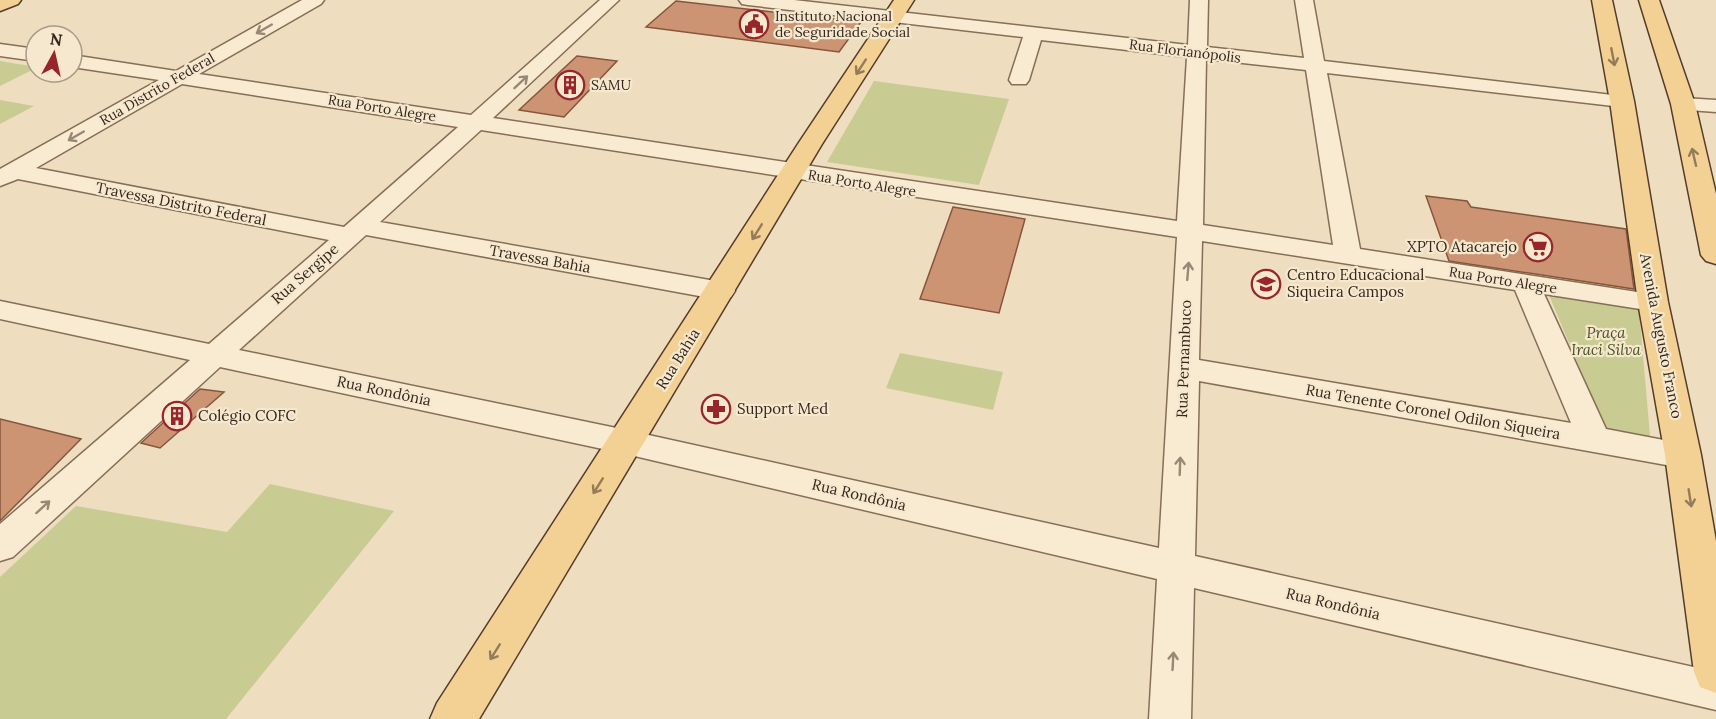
<svg xmlns="http://www.w3.org/2000/svg" width="1716" height="719" viewBox="0 0 1716 719" font-family="Lora,serif">
  <style>
    .green { fill: #c8cc92 }
    .building { fill: #cd9473; stroke: #86563c; stroke-width: 1.5 }
    .lines { fill: none; stroke-linecap: round; stroke-linejoin: round }
    .minor-casing { stroke: #866e57; stroke-width: 3 }
    .major-casing { stroke: #543c2b; stroke-width: 3 }
    .minor { fill: #f9ebd1; fill-rule: evenodd }
    .major { fill: #f3d194; fill-rule: evenodd }
    .oneway { stroke: #978976 }
    .oneway2 { stroke: #947c58 }
    .labels { text-anchor: middle; stroke-width: 4.5; stroke-linejoin: round; paint-order: stroke }
    .far-poi-label { font-size: 14px; fill: #35271c; stroke: #f5e8ce; text-anchor: start }
    .far-street-label { font-size: 14px; fill: #35271c; stroke: #f5e8ce }
    .street-label { font-size: 15px; fill: #35271c; stroke: #f5e8ce }
    .poi-label { font-size: 15px; fill: #35271c; stroke: #f5e8ce; text-anchor: start }
    .park-label { font-size: 15px; font-style: italic; fill: #485222; stroke: #f5e8ce }
  </style>
  <rect width="100%" height="100%" fill="#eeddbe"/>
  <path class="green" d="M 0,61 L 36,67 L 36,68 L 0,86 Z
    M 874,81 L 1009,99 L 979,185 L 827,162 Z
    M 0,100 L 34,106 L 0,124 Z
    M 1549,295 L 1639,309 L 1650,436 C 1634,440 1618,435 1604,427 Z
    M 900,353 L 1003,372 L 993,410 L 886,388 Z
    M 270,484 L 394,511 L 226,719 L 0,719 L 0,577 L 76,506 L 227,532 Z"/>
  <path class="building" d="M 676,1 L 861,22 L 839,52 L 646,27 Z
    M 577,56 L 617,61 L 564,117 L 519,110 Z
    M 1426,196 L 1467,201 L 1471,207 L 1626,229 L 1634,289 L 1449,261 Z
    M 953,207 L 1025,219 L 999,313 L 920,299 Z
    M 200,389 L 224,392 L 160,448 L 141,443 Z
    M 0,419 L 81,439 L 0,521 Z"/>
  <g class="lines">
    <g class="minor-casing">
      <path id="minor" d="M 302,0 L 324,0 L 321,4 L 199,74 L 471,115 L 600,0 L 619,0 L 493,118 L 1177,221 L 1187,57 L 1041,40 L 1029,80 L 1026,84 L 1012,84 L 1009,80 L 1023,37 L 748,5 L 742,4 L 739,0 L 794,0 L 1188,45 L 1190,0 L 1208,0 L 1207,47 L 1304,58 L 1295,0 L 1313,0 L 1324,61 L 1629,97 L 1633,101 L 1629,105 L 1622,107 L 1327,73 L 1360,249 L 1663,296 L 1667,302 L 1663,308 L 1653,311 L 1544,294 L 1606,429 L 1695,446 L 1700,455 L 1695,464 L 1683,468 L 1199,381 L 1195,556 L 1716,672 L 1716,710 L 1194,588 L 1191,719 L 1149,719 L 1157,579 L 626,454 L 220,367 L 13,557 L 0,561 L 0,524 L 190,360 L 0,319 L 0,301 L 209,344 L 329,240 L 18,179 L 0,186 L 0,169 L 159,80 L 72,67 L 72,55 L 176,71 ZM 1206,59 L 1306,70 L 1333,245 L 1203,225 ZM 182,84 L 458,127 L 344,227 L 36,168 ZM 481,130 L 1177,237 L 1159,548 L 626,430 L 239,350 L 366,235 L 721,300 L 731,297 L 735,291 L 731,285 L 721,282 L 380,222 ZM 1202,241 L 1515,290 L 1571,423 L 1199,360 Z
        M 0,44 L 36,49 L 36,61 L 0,56 Z
        M 1683,98 L 1716,100 L 1716,112 L 1675,109 L 1672,104 L 1675,99 Z"/>
    </g>
    <g class="major-casing">
      <path id="major" d="M 0,0 L 21,0 L 18,4 L 0,11 Z
        M 894,0 L 914,0 L 822,144 L 479,719 L 430,719 L 437,703 L 798,144 Z
        M 1592,0 L 1612,0 L 1634,101 L 1668,302 L 1701,455 L 1716,541 L 1716,693 L 1700,687 L 1694,672 L 1665,455 L 1638,302 L 1610,101 Z
        M 1639,0 L 1659,0 L 1695,104 L 1716,194 L 1716,264 L 1706,261 L 1701,255 L 1671,104 Z"/>
    </g>
    <use href="#minor" class="minor"/>
    <use href="#major" class="major"/>
  </g>
  <defs><path id="oneway-shaft" d="M-6 0H5M1.5-3L5.5 0L1.5 3" fill="none" stroke-width="1.6" stroke-linecap="round" stroke-linejoin="round" transform="scale(1.5)"/></defs>
  <g class="oneway">
    <use href="#oneway-shaft" transform="translate(264 29) rotate(150)"/>
    <use href="#oneway-shaft" transform="translate(521 82) rotate(-43)"/>
    <use href="#oneway-shaft" transform="translate(76 136) rotate(150)"/>
    <use href="#oneway-shaft" transform="translate(1188 271) rotate(-85)"/>
    <use href="#oneway-shaft" transform="translate(1180 466) rotate(-88)"/>
    <use href="#oneway-shaft" transform="translate(43 507) rotate(-42)"/>
    <use href="#oneway-shaft" transform="translate(1173 661) rotate(-87)"/>
  </g>
  <g class="oneway2">
    <use href="#oneway-shaft" transform="translate(1613 57) rotate(79)"/>
    <use href="#oneway-shaft" transform="translate(861 67) rotate(123)"/>
    <use href="#oneway-shaft" transform="translate(1694 157) rotate(-103)"/>
    <use href="#oneway-shaft" transform="translate(757 232) rotate(122)"/>
    <use href="#oneway-shaft" transform="translate(598 486) rotate(122)"/>
    <use href="#oneway-shaft" transform="translate(1690 498) rotate(81)"/>
    <use href="#oneway-shaft" transform="translate(495 652) rotate(122)"/>
  </g>
  <defs>
    <g id="civic-ring" transform="scale(1.5)"><circle r="9.5" fill="#f5e8ce" stroke="#96262c" stroke-width="1.5"/><path d="M-.6-6.5H3V-4.5H.6V-3L4-1V1h2V6H-6V1h2V-1L-.6-3ZM-1.2 2.5V6h2.4V2.5Z" fill="#96262c"/></g>
    <g id="building-ring" transform="scale(1.5)"><circle r="9.5" fill="#f5e8ce" stroke="#96262c" stroke-width="1.5"/><path d="M-4-6H4V6H1V3H-1V6H-4ZM-2.5-4.3h1.7v1.8h-1.7ZM.8-4.3h1.7v1.8H.8ZM-2.5-1h1.7V.8h-1.7ZM.8-1h1.7V.8H.8Z" fill="#96262c"/></g>
    <g id="supermarket-ring" transform="scale(1.5)"><circle r="9.5" fill="#f5e8ce" stroke="#96262c" stroke-width="1.5"/><path d="M-6-5.5h2.5l.6 2H6L4.5 2H-2.5L-4.4-4H-6ZM-1.5 3.2a1.3 1.3 0 1 0 .1 0ZM3 3.2a1.3 1.3 0 1 0 .1 0Z" fill="#96262c"/></g>
    <g id="school-ring" transform="scale(1.5)"><circle r="9.5" fill="#f5e8ce" stroke="#96262c" stroke-width="1.5"/><path d="M0-5L7-2L0 1L-7-2ZM-4 1L0 2.5L4 1V4Q0 6-4 4Z" fill="#96262c"/></g>
    <g id="pharmacy-ring" transform="scale(1.5)"><circle r="9.5" fill="#f5e8ce" stroke="#96262c" stroke-width="1.5"/><path d="M-2-6h4v4h4v4h-4v4h-4v-4h-4v-4h4Z" fill="#96262c"/></g>
  </defs>
  <g fill-rule="evenodd">
    <use href="#civic-ring" x="754" y="24"/>
    <use href="#building-ring" x="570" y="85"/>
    <use href="#supermarket-ring" x="1538" y="247"/>
    <use href="#school-ring" x="1266" y="284"/>
    <use href="#pharmacy-ring" x="716" y="409"/>
    <use href="#building-ring" x="177" y="416"/>
  </g>
  <g class="labels">
    <g class="far-poi-label">
      <text x="775" y="21">Instituto Nacional<tspan x="775" dy="16">de Seguridade Social</tspan></text>
      <text x="591" y="90">SAMU</text>
    </g>
    <g class="far-street-label">
      <text transform="translate(1185 51) rotate(7)" y="5">Rua Florianópolis</text>
      <text transform="translate(157 89) rotate(-30)" y="5">Rua Distrito Federal</text>
      <text transform="translate(382 108) rotate(9)" y="5">Rua Porto Alegre</text>
      <text transform="translate(862 183) rotate(9)" y="5">Rua Porto Alegre</text>
      <text transform="translate(1503 280) rotate(9)" y="5">Rua Porto Alegre</text>
    </g>
    <g class="street-label">
      <text transform="translate(181 204) rotate(11)" y="5">Travessa Distrito Federal</text>
      <text transform="translate(540 259) rotate(10)" y="5">Travessa Bahia</text>
      <text transform="translate(305 274) rotate(-41)" y="5">Rua Sergipe</text>
      <text transform="translate(1661 336) rotate(79)" y="5">Avenida Augusto Franco</text>
      <text transform="translate(678 359) rotate(-58)" y="5">Rua Bahia</text>
      <text transform="translate(1184 359) rotate(-88)" y="5">Rua Pernambuco</text>
      <text transform="translate(384 391) rotate(12)" y="5">Rua Rondônia</text>
      <text transform="translate(1433 412) rotate(10)" y="5">Rua Tenente Coronel Odilon Siqueira</text>
      <text transform="translate(859 495) rotate(13)" y="5">Rua Rondônia</text>
      <text transform="translate(1333 604) rotate(13)" y="5">Rua Rondônia</text>
    </g>
    <g class="poi-label">
      <text x="1517" y="252" text-anchor="end">XPTO Atacarejo</text>
      <text x="1287" y="280">Centro Educacional<tspan x="1287" dy="17">Siqueira Campos</tspan></text>
      <text x="737" y="414">Support Med</text>
      <text x="198" y="421">Colégio COFC</text>
    </g>
    <g class="park-label">
      <text x="1606" y="338">Praça<tspan x="1606" dy="17">Iraci Silva</tspan></text>
    </g>
  </g>
  <g transform="translate(54 54) rotate(8)"><circle r="28" fill="#f5e8ce" stroke="#a89b87" stroke-width="1.5"/>
  <path d="M0-4.5L10 22L0 15L-10 22Z" fill="#96262c"/>
  <text y="-9" font-size="16" font-weight="bold" text-anchor="middle" fill="#35271c">N</text>
  </g>
</svg>
